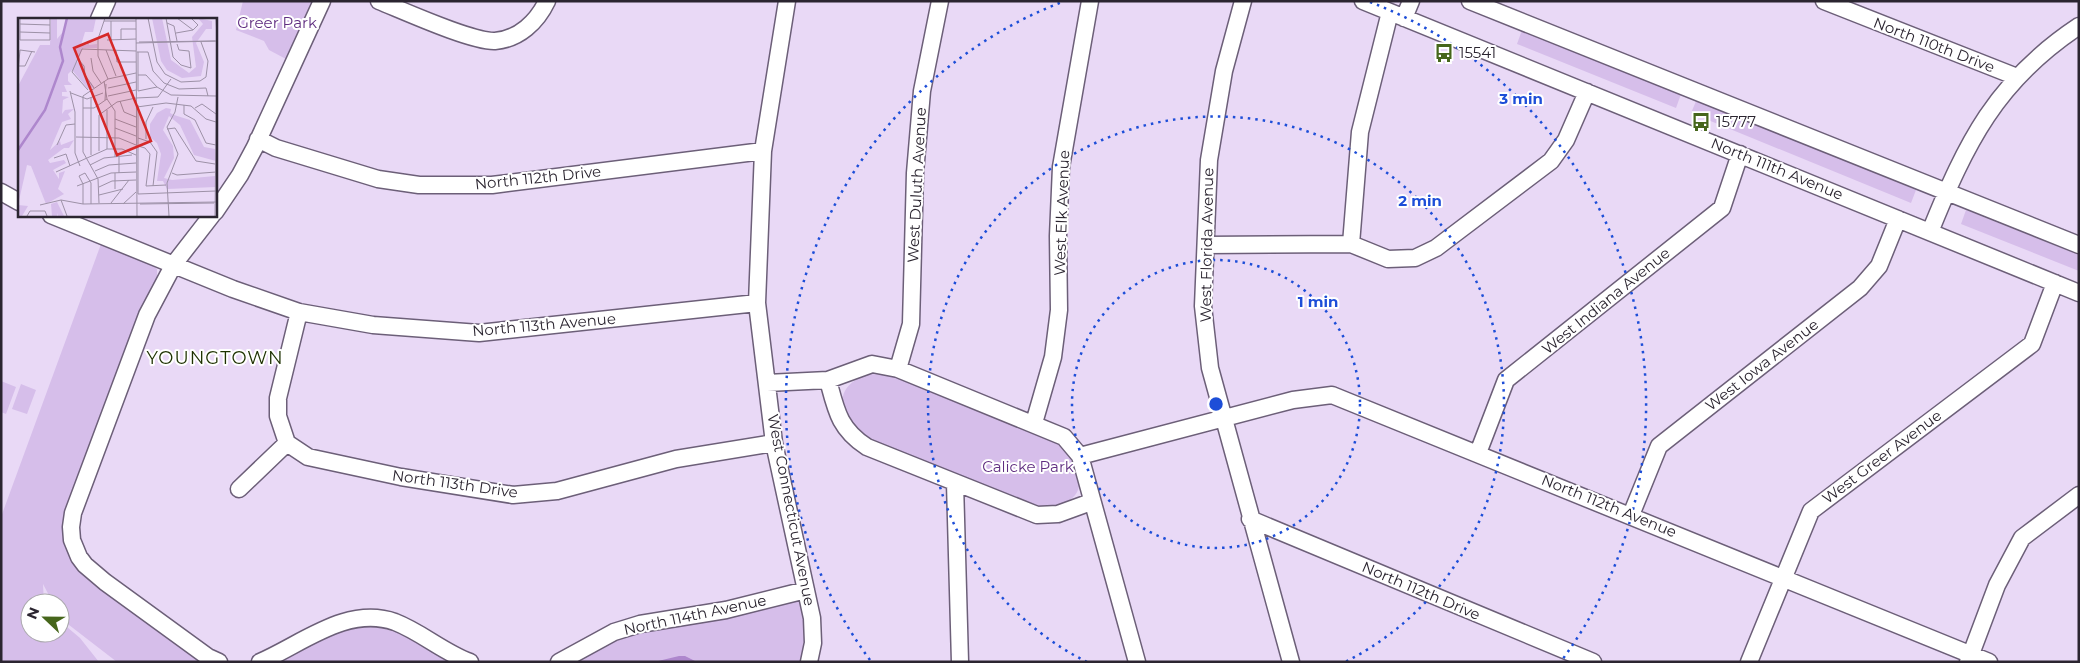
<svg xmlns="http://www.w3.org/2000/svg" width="2080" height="663" viewBox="0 0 2080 663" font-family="Montserrat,sans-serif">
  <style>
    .green { fill: #d6beea }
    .water { fill: #ae87cd }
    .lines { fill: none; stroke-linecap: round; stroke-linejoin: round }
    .minor-casing { stroke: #6c5f78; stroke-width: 19 }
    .minor { stroke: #fff; stroke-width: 16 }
    .ring { fill: none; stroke: #1d4ed8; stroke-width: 2.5; stroke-dasharray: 2.5 5 }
    .labels { text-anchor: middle; stroke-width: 4; stroke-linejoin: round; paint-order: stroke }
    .park-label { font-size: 15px; fill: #5f2d80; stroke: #fff }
    .street-label { font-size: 15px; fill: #2b2530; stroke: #fff }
    .poi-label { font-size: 15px; fill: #2b2530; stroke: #fff; text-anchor: start }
    .quarter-label { font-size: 18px; letter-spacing: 1px; fill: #1d3100; stroke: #fff }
    .inset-river { fill: none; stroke: #ae87cd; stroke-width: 2.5 }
    .inset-road { fill: none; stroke: #9d91a7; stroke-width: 1 }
    .view { fill: #d62828; fill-opacity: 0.15; stroke: #d62828; stroke-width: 2.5 }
    .inset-edge { fill: none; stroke: #2b2530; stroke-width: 2.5 }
    .centre { fill: #1d4ed8; stroke: #fff; stroke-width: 2.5 }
    .ring-label { font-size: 15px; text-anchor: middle; font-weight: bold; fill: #1d4ed8; stroke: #fff; stroke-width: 4; stroke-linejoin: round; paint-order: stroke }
  </style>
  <rect width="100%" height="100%" fill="#e9d9f6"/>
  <path class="green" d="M 243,1 L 312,1 L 286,59 L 269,50 L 264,41 L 236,30 Z
    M 1522,30 L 1681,94 L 1676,108 L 1517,44 Z
    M 1697,99 L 1916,190 L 1911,203 L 1691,113 Z
    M 1966,210 L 2079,255 L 2079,271 L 1961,224 Z
    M 101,244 L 153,266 L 157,269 L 157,277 L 138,318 L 66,513 L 87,576 L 200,662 L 117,662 L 60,618 L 60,603 L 53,603 L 43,584 L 44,603 L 30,603 L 30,633 L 60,633 L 61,622 L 80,638 L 99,662 L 1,662 L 1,517 Z
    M 869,374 L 893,375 L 1058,444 C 1095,480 1083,513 1029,505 L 869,439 C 840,420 828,387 869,374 Z
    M 1,381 L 16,387 L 6,414 L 1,412 Z
    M 21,384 L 36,390 L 27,414 L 12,409 Z
    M 796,600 L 803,606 C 805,625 806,643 800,662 L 571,662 L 635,631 Z
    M 375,626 L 399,633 L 452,662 L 278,662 C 309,644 338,627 375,626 Z"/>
  <path class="water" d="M 679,656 L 685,656 L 697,662 L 654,662 Z"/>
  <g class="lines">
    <g class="minor-casing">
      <path id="minor" d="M 379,1 C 404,11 472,42 495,41 C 519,39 537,22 547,1
        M 787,1 L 763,151 L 757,303 L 774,443 L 812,618 L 813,643 L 809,662
        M 1243,1 L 1224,71 L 1209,160 L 1203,306 L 1210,368 L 1291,662
        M 1363,1 L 2079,293
        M 1470,1 L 2079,245
        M 1824,1 L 2017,77
        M 1404,18 L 1411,1
        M 99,19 L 107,1
        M 258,139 L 276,148 L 378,179 L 419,185 L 492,185 L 763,151
        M 1,192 L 19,202
        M 215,212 L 240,175 L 255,147 L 322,1
        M 51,215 L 233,289 L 299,312 L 373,325 L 479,333 L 757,303
        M 212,215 L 174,264 L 147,315 L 73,513 L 71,527 L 72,540 L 79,557 L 85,565 L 105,582 L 208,657 L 219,662
        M 1930,232 C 1966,143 1996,81 2079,26
        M 1351,244 L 1360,132 L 1390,12
        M 1206,245 L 1351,244 L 1388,259 L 1415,258 L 1436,248 L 1551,161 L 1566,140 L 1587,92
        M 898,369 L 911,324 L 915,173 L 922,91 L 940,1
        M 828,380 C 836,410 839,429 867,447 L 1037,515 L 1058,514 L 1091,502
        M 767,383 L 828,380 L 872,364 L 898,369 L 1064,437 L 1080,456 L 1137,662
        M 1034,423 L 1053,357 L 1059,310 L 1058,236 L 1061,167 L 1090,1
        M 287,443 L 308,457 L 401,477 L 513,495 L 557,491 L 676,459 L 774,443
        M 1478,453 L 1506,380 L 1722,208 L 1740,154
        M 1080,456 L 1293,400 L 1332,395 L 1989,662
        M 955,483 L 960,662
        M 239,489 L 287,443 L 278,416 L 278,398 L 299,312
        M 1631,515 L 1659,446 L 1860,288 L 1879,266 L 1898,219
        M 1250,519 L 1593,662
        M 260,662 C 302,644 347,605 395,622 C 421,632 443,652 470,662
        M 559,662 L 614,632 L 640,624 L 726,610 L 806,590
        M 1749,662 L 1811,511 L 2032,344 L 2055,283
        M 1968,662 L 1997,585 L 2022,538 L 2079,495"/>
    </g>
    <use href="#minor" class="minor"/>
  </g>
  <g class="ring">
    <circle cx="1216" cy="404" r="144"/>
    <path d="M1087 662A288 288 0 1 1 1345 662"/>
    <path d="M870 660A431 431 0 0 1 1062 2M1370 2A431 431 0 0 1 1562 660"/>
  </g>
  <defs>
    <g id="bus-bare" transform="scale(1.5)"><path d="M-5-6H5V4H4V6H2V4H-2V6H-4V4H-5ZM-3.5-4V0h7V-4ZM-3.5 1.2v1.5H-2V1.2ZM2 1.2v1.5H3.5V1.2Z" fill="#46661b" stroke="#fff" stroke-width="2.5" paint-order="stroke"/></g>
  </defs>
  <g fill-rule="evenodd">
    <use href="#bus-bare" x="1444" y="53"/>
    <use href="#bus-bare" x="1701" y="122"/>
  </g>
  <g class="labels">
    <g class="park-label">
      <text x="277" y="28">Greer Park</text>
      <text x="1028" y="472">Calicke Park</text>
    </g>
    <g class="street-label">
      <text transform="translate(1934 45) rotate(21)" y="5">North 110th Drive</text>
      <text transform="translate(1777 169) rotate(22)" y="5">North 111th Avenue</text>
      <text transform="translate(538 178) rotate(-6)" y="5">North 112th Drive</text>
      <text transform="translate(917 185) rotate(-87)" y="5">West Duluth Avenue</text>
      <text transform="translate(1062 213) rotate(-88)" y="5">West Elk Avenue</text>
      <text transform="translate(1207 245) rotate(-89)" y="5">West Florida Avenue</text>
      <text transform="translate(1606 301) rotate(-39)" y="5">West Indiana Avenue</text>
      <text transform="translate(544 325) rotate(-5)" y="5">North 113th Avenue</text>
      <text transform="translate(1762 365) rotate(-38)" y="5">West Iowa Avenue</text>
      <text transform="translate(1882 457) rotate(-37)" y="5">West Greer Avenue</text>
      <text transform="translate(455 484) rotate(8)" y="5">North 113th Drive</text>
      <text transform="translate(1609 506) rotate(22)" y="5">North 112th Avenue</text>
      <text transform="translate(791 510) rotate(79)" y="5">West Connecticut Avenue</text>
      <text transform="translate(1421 591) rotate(23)" y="5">North 112th Drive</text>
      <text transform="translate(695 615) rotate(-12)" y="5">North 114th Avenue</text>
    </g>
    <g class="poi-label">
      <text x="1459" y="58">15541</text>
      <text x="1716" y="127">15777</text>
    </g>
    <g class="quarter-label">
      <text x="215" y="364">YOUNGTOWN</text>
    </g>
  </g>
  <g transform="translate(18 18)">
    <rect width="199" height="199" fill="#e9d9f6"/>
    <path d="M 33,0 L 39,0 L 39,21 L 44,15 L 43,30 L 49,0 L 78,0 L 75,14 L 67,14 L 63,27 L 69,27 L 70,22 L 71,27 L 79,26 L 79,30 L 65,30 L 59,44 L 65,47 L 65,54 L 76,69 L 70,71 L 54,52 L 50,56 L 50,63 L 54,67 L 46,67 L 49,74 L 44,74 L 44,78 L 51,79 L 45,82 L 44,96 L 47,92 L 56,91 L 50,96 L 53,101 L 44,104 L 32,132 L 42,123 L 43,127 L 56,122 L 51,130 L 46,130 L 30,142 L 32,145 L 46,142 L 48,145 L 35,152 L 41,161 L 41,155 L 47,153 L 40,171 L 46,176 L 28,186 L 13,148 L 9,147 L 0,187 L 10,188 L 4,198 L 0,198 L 0,68 L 22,27 L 32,27 ZM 134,0 L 144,0 L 153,42 L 171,55 L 178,49 L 174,19 L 185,6 L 180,0 L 194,3 L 194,11 L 188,11 L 178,25 L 186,44 L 183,58 L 164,60 L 149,52 L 143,43 ZM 148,90 L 153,91 L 152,95 L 156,97 L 172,102 L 186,129 L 197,131 L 198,143 L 176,137 L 162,107 L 151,98 L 145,112 L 155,128 L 156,140 L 146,160 L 154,162 L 197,158 L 198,169 L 149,171 L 145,163 L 139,163 L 143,136 L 139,125 L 132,119 L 132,106 L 139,95 ZM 39,184 L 46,198 L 40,198 L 39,195 L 39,198 L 34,198 L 33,186 Z" fill="#d6beea"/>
    <path class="inset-river" d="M 0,132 L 27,92 L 45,43 L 42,29 L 49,0"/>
    <path class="inset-road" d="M 2,0 L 2,22 L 32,22 L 32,0M 87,0 L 80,21 L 80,38 L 90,61M 118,0 L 119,198M 130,0 L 139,44 L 147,56 L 163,64 L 182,63 L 188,59M 148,0 L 155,39 L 163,47 L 173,50 L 171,33 L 161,32 L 159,26M 159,0 L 175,12M 198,0 L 199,20M 86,3 L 118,3M 93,3 L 93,22M 149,5 L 156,8 L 159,23M 2,6 L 32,7M 2,14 L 32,15M 158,15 L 175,12 L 180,7 L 173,0M 89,22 L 118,21M 103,22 L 103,11 L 118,11M 121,24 L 197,23M 183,24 L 190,43 L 188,59M 118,25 L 199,23M 88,32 L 98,58M 98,33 L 99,44 L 118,44M 119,34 L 130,34 L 135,53 L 146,65 L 161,71 L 188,70 L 190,78M 73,40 L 75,53 L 83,65M 60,41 L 66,48 L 67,57 L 76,70M 1,48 L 7,48 L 14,33M 0,54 L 2,32 L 17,34M 120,57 L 128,57 L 139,69 L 153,77 L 198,78M 90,70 L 118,64M 70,72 L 54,54 L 64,31 L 118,33M 52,73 L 57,94 L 57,135 L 62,148M 120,73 L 120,34M 120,73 L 139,69M 53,75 L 69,81 L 85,75M 90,78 L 118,72M 73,80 L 73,137M 118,80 L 140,79 L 153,61M 89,81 L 97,93 L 97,139M 87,82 L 88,66M 102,83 L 106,94 L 118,99M 120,87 L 120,176M 166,87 L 166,96 L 177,102 L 188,125 L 198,127M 119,89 L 148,85 L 173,88 L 188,101 L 198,104M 65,90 L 76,90 L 89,81 L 86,63M 177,90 L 184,86 L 198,96M 97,101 L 118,109M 97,110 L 118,118M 149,111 L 157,110 L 178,143 L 197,146M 58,119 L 101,120 L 118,127M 120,120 L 132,124 L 139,134 L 135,168M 128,121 L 128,104 L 135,89M 39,127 L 48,107 L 57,106M 120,128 L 127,130 L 132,136 L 128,168 L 148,167M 89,131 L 89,92M 81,133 L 81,97 L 99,84 L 118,80M 36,140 L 48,136 L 52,148M 72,147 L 86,140 L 114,137M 77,153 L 91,147 L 118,145M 38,154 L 89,131 L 104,131 L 118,137M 97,155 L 97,171M 101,155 L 101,139M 154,155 L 159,157 L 198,154M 59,168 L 93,155 L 118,154M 81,169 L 94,163 L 118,162M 120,176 L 198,173M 81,177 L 105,171M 43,182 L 49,198M 81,185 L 80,161 L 65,134 L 65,78 L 90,61 L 118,55M 93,185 L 111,162M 65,186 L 65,166 L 61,158 L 67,155 L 73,165 L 73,186M 105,186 L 118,174M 122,186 L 196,185M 22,187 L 43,182 L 65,186 L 199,184M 9,198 L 12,193 L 27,193 L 29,198M 151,198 L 149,165 L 160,136 L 149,109 L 157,94 L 160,79M 197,198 L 199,26"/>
    <path class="view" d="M 90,16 L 133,123 L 99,137 L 56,30 Z"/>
    <rect width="199" height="199" class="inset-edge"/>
  </g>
  <circle cx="1216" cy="404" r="8" class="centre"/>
  <g class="ring-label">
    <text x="1521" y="104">3 min</text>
    <text x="1420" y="206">2 min</text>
    <text x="1318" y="307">1 min</text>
  </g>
  <rect width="2080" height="663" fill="none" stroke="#2b2530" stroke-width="5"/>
  <g transform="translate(45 618) rotate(292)"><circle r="24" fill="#ffffff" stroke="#aaa8ac"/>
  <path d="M0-4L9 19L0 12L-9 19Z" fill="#46661b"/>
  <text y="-8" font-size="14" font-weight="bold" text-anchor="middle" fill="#2b2530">N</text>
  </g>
</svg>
